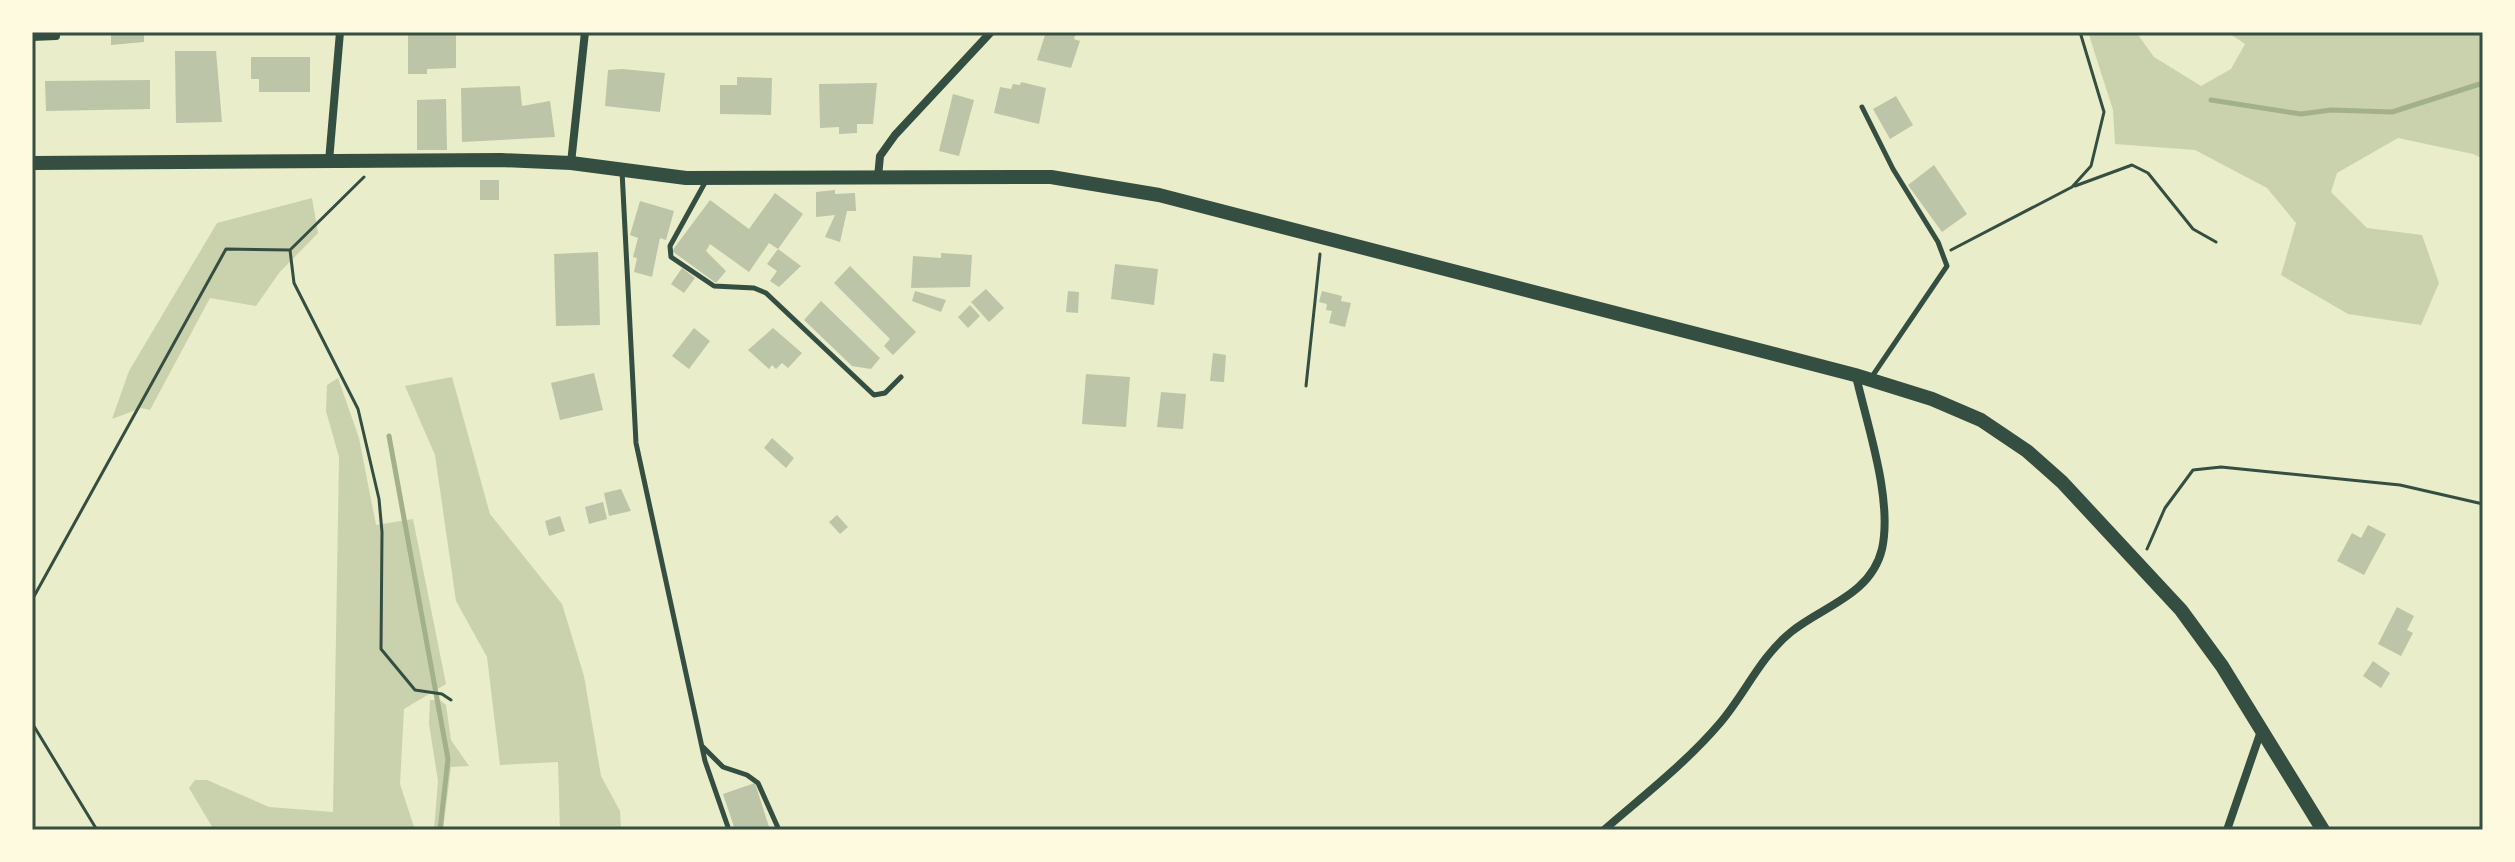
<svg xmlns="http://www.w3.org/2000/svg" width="2515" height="862" viewBox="0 0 2515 862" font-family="Montserrat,sans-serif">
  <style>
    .green { fill: #cad2ad }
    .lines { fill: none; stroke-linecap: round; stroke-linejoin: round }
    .stream { stroke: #a3b18a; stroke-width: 5 }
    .building { fill: #bcc5a7 }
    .path { stroke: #344e41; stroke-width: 3 }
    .service { stroke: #344e41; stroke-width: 5 }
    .minor { stroke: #344e41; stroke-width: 8 }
    .secondary { stroke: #344e41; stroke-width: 14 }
    .neatline { fill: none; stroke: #344e41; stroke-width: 3 }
  </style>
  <rect width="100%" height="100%" fill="#e9edc9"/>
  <path class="green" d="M 2088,32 L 2136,32 L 2154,57 L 2201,86 L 2231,69 L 2245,44 L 2227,32 L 2483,32 L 2483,159 L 2473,154 L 2398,138 L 2337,173 L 2331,192 L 2367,228 L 2422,235 L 2439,283 L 2421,325 L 2348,314 L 2281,275 L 2296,223 L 2267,188 L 2195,150 L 2115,144 L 2113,110 Z
    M 312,198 L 318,233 L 279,273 L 256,306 L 210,298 L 150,410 L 141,408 L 112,419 L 129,371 L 217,223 Z
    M 452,377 L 490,514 L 562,604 L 584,676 L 601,776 L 620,811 L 621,830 L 560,830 L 558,762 L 500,765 L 487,657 L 456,601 L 435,455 L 405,386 Z
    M 338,378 L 359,438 L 376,525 L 413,519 L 446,684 L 404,709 L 400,784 L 415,830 L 214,830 L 189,788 L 195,780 L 207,780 L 269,807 L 333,812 L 339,457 L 326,411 L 327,385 Z
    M 430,700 L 440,700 L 446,705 L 451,740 L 469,766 L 451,767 L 443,830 L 434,830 L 438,781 L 429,724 Z"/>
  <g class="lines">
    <path class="stream" d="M 2211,100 L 2301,114 L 2331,110 L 2392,112 L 2483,83
      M 389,436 L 448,759 L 440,830"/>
  </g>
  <path class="building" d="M 111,32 L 144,32 L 144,42 L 111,45 Z
    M 408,32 L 456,32 L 456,68 L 427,69 L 427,74 L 408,74 Z
    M 1040,32 L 1076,32 L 1074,39 L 1080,41 L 1071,68 L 1037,60 L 1045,35 Z
    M 175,51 L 216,51 L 222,122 L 176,123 Z
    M 251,57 L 310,57 L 310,92 L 259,92 L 259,79 L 251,79 Z
    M 622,69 L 665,73 L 660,112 L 605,106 L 608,70 Z
    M 737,77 L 772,78 L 771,115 L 720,114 L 720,85 L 737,85 Z
    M 150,80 L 150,109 L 46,111 L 45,81 Z
    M 1021,82 L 1046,88 L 1039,124 L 994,113 L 1000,87 L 1011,89 L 1013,84 L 1020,85 Z
    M 877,83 L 873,124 L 857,124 L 857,133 L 839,134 L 839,127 L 820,128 L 819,84 Z
    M 520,86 L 522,106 L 550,101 L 555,137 L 462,142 L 461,88 Z
    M 953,94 L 974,100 L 959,156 L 939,151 Z
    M 1896,96 L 1913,125 L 1890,139 L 1873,109 Z
    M 446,99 L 447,150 L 417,150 L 417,100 Z
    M 1934,165 L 1967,214 L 1942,232 L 1908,185 Z
    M 480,180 L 499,180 L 499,200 L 480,200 Z
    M 835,190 L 835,194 L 855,193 L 856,211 L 847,211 L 840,242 L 825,237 L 835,215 L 816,217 L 816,192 Z
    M 775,193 L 803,214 L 778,249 L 769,243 L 749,272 L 710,244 L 706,251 L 726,271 L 716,283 L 672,251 L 710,200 L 749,229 Z
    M 640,201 L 674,211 L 666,240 L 660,238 L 652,277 L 634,272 L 637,258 L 633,257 L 638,238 L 630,235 Z
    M 778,249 L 801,266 L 779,287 L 770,281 L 777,271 L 767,264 Z
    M 598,252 L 600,325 L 556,326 L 554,254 Z
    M 941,253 L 972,255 L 970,287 L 911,288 L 913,256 L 941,258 Z
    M 1115,264 L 1158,269 L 1154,305 L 1111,299 Z
    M 850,266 L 916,332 L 893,355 L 884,346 L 890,339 L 834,283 Z
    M 682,268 L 695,278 L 684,293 L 671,284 Z
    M 986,289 L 1004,308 L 989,322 L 971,302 Z
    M 915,291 L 946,300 L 941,312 L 912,301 Z
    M 1068,291 L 1079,292 L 1078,313 L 1066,312 Z
    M 1322,291 L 1342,296 L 1341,301 L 1351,303 L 1345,327 L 1329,323 L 1332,311 L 1326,310 L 1327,304 L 1319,302 Z
    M 821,301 L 880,358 L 871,369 L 852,366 L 804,320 Z
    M 970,305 L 980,316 L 968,328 L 958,317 Z
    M 694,328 L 710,341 L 689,369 L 672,356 Z
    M 773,328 L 802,353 L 788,368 L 782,363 L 776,369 L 772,365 L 769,369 L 748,350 Z
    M 1213,353 L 1226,355 L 1224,382 L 1210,381 Z
    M 594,373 L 603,410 L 560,420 L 551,383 Z
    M 1086,374 L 1130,377 L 1126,427 L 1082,424 Z
    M 1161,392 L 1186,394 L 1183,429 L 1157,427 Z
    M 772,438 L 794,458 L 786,468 L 764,448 Z
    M 621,489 L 631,511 L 609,516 L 604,493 Z
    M 603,502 L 607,519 L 589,524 L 585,507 Z
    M 837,515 L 848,527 L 840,534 L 829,522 Z
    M 560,516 L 565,531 L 549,536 L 545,521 Z
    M 2368,525 L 2386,534 L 2364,575 L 2337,561 L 2352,533 L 2361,538 Z
    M 2397,607 L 2414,616 L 2407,630 L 2413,633 L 2401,656 L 2378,644 Z
    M 2373,661 L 2390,673 L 2381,688 L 2363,676 Z
    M 755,783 L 770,830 L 735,830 L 723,794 Z"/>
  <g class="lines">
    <path class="path" d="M 2075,186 L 2132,165 L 2148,173 L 2193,229 L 2216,242
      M 290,250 L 294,283 L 358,409 L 379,499 L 382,532 L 381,649 L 415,690 L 442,694 L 451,700
      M 1951,250 L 2072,187 L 2091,166 L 2104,112 L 2080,32
      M 1306,386 L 1320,254
      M 2147,549 L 2165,508 L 2193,470 L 2221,467 L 2400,485 L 2483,504
      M 32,600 L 226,249 L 290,250 L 364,177
      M 32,723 L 97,830"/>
    <path class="service" d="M 1862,107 L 1893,169 L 1938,242 L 1947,266 L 1871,378
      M 622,171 L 636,443 L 705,761 L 729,830
      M 707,179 L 670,246 L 671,257 L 714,286 L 754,288 L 766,293 L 874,395 L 885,393 L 901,377
      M 703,747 L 723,767 L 747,775 L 758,783 L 779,830"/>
    <path class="minor" d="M 32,37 L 56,36 L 56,32
      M 329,161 L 340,32
      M 571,163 L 585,32
      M 878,177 L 880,156 L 895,135 L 991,32
      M 1604,830 C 1643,796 1686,763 1720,723 C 1745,694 1760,657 1791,632 C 1823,606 1871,595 1882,549 C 1893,499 1867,425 1856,376
      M 2227,830 L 2261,731"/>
    <path class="secondary" d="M 32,163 L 501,160 L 571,163 L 686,178 L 1051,177 L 1159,195 L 1855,375 L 1932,399 L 1981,420 L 2027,451 L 2062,482 L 2181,610 L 2222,666 L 2323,830"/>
  </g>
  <rect width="2515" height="862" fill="none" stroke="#fefae0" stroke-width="68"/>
  <rect x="34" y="34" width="2447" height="794" class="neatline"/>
</svg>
